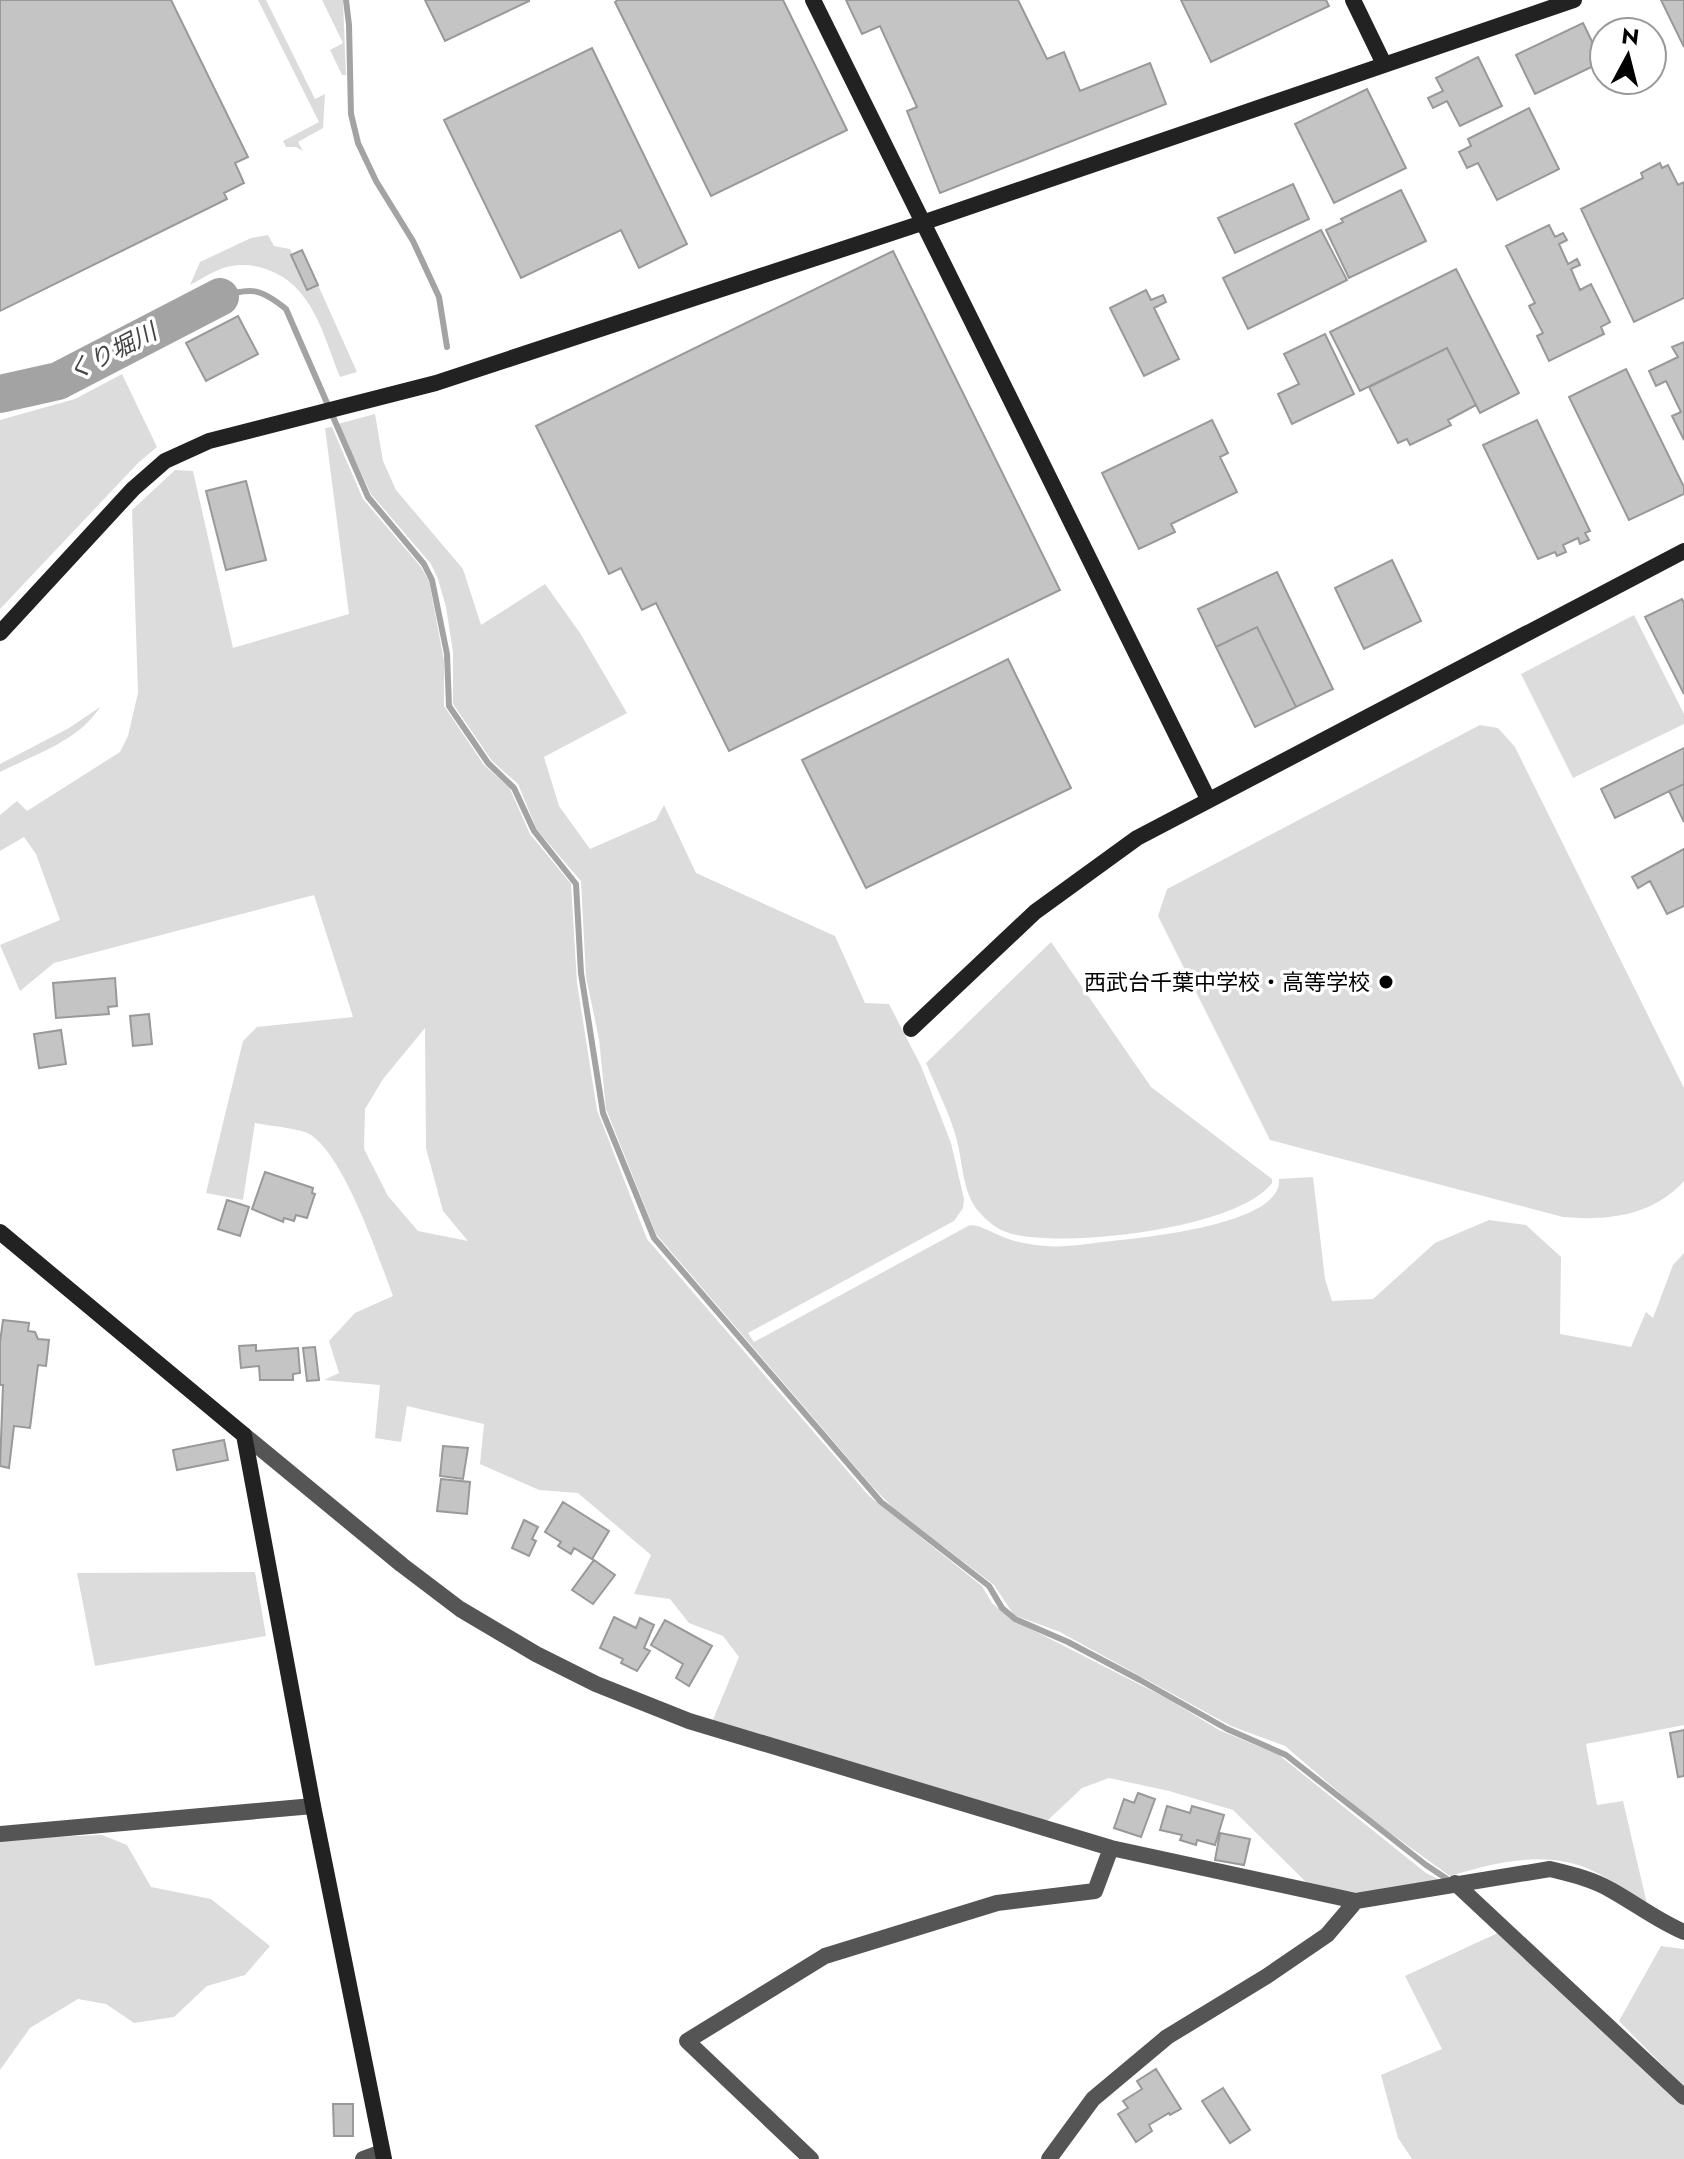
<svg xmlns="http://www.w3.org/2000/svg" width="1684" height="2159" viewBox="0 0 1684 2159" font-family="Jost,'Noto Sans JP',sans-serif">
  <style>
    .green { fill: #dcdcdc; fill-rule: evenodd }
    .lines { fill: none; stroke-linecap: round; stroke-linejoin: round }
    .stream { stroke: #a3a3a3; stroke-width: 6 }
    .river { stroke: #a3a3a3; stroke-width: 38 }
    .building { fill: #c4c4c4; stroke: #999; stroke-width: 2 }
    .street { stroke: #555; stroke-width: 16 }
    .secondary { stroke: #222; stroke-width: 16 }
    .poi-dot { fill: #000; stroke: #fff; stroke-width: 3 }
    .labels { text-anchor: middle; stroke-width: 7; stroke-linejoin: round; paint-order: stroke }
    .poi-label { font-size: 22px; fill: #000; stroke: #fff; text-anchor: end }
    .water-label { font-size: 24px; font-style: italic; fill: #444; stroke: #fff }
  </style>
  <rect width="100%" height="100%" fill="#fff"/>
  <path class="green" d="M 258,0 L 266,0 L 315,99 L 325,94 L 323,128 L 298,142 L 303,151 L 296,147 L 286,147 L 283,141 L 319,122 Z
    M 322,0 L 343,0 L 346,75 L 342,75 L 330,50 L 343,43 Z
    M 268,235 L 274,246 L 290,249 L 307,290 L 318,285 L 357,372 L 340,377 C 323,335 313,285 266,269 C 252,264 237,264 223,268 C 212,272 201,279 190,285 L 200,262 L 251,238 Z
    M 122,374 L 157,447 L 139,462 L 0,609 L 0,420 L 75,399 Z
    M 375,414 L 383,461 L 396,490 L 463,569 L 481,625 L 545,584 L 580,633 L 627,713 L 544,757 L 559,806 L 590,849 L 656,820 L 664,805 L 696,873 L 835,936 L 865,1003 L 889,1004 L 921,1066 L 951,1143 L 964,1199 L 963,1208 L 954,1221 L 748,1333 L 754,1342 L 970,1225 C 983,1226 991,1232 1003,1237 C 1015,1242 1032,1245 1045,1246 C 1067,1248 1090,1243 1112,1241 C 1144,1237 1283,1225 1279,1179 L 1313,1177 L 1325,1279 L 1332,1301 L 1373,1299 L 1435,1243 L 1489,1220 L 1526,1225 L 1561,1257 L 1560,1334 L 1631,1347 L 1646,1312 L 1653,1318 L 1673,1265 L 1684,1253 L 1684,1725 L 1586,1744 L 1597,1805 L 1623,1801 L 1647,1904 C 1629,1893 1611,1879 1593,1871 C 1548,1849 1496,1862 1450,1876 L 1368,1817 L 1285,1746 L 1231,1726 L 1060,1632 L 1014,1615 L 994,1585 L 894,1509 L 871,1485 L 656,1234 L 606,1109 L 599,1039 L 586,977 L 581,881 L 537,830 L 518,784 L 492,761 L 453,704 L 453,652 L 446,607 L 438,579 L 431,564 L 371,494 L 338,424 Z
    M 332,427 L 363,499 L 421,567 L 429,581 L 444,661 L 444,706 L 484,765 L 509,787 L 530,834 L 571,884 L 577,983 L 597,1110 L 647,1239 L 869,1496 L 982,1586 L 992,1603 L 1011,1619 L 1168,1699 L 1219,1730 L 1279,1755 L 1426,1873 L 1440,1880 L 1364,1893 L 1328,1889 L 1308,1884 L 1233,1810 L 1169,1791 L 1109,1778 L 1082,1788 L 1047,1821 L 712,1722 L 739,1657 L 723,1636 L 689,1623 L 670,1599 L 634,1594 L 651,1555 L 578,1493 L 539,1490 L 480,1464 L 484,1424 L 407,1406 L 401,1442 L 375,1438 L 380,1385 L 324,1380 L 339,1373 L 329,1341 L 355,1313 L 393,1296 C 378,1256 345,1158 311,1135 C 300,1128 269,1126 255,1123 L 243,1200 L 206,1193 L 243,1041 L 257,1027 L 353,1017 L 314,895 L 54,963 L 20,991 L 0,945 L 60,920 L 36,854 L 24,837 L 0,851 L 0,815 L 17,801 L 27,811 L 120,752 L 128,736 L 138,693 L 132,510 L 175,470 L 193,471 L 233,648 L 349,614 L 325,428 ZM 425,1028 L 426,1148 L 443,1211 L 468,1241 L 418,1231 L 388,1196 L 364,1149 L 365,1109 L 383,1079 Z
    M 1634,615 L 1684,714 L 1684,724 L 1573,778 L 1521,674 Z
    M 100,707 C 80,740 34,755 0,772 L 0,764 L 69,728 Z
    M 1480,725 L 1498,728 L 1515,747 L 1684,1088 L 1684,1181 C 1653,1216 1607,1221 1563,1217 L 1270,1140 L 1158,916 L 1167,889 Z
    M 1051,942 L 1151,1087 L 1272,1179 L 1272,1183 C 1238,1229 1063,1249 1009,1233 C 998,1230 987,1221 979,1212 C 962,1193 963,1161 956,1137 C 949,1112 936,1087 926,1063 Z
    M 255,1572 L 266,1636 L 95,1666 L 77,1573 Z
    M 102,1835 L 127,1845 L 151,1887 L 211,1899 L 270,1946 L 245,1975 L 207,1986 L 174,2017 L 134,2023 L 106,2004 L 78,1999 L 30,2028 L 0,2070 L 0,1839 Z
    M 1502,1931 L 1684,2103 L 1684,2159 L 1412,2159 L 1398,2138 L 1381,2075 L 1442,2049 L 1405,1976 Z
    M 1661,1946 L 1684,1949 L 1684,2087 L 1619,2021 Z"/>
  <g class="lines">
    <path class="stream" d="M 346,0 L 349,25 L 351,114 L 358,143 L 376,181 L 413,241 L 439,297 L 447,347
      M 220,297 C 251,287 260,288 286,309 L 368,497 L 424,564 L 432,580 L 447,654 L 449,706 L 488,763 L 514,788 L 534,831 L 576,884 L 581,973 L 603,1113 L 654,1238 L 881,1502 L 989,1586 L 1002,1608 L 1015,1619 L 1068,1642 L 1140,1680 L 1227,1729 L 1286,1755 L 1426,1865 L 1450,1881"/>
    <path class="river" d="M 0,394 L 58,381 L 220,297"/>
  </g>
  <path class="building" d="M 0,0 L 171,0 L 248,157 L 235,163 L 244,183 L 224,193 L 227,199 L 0,311 Z
    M 425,0 L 529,0 L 529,1 L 445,41 Z
    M 618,0 L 783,0 L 847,130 L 711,196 L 615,2 Z
    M 846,0 L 1018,0 L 1047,59 L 1064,52 L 1080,91 L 1150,63 L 1166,104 L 940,193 L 907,111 L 917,107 L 880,26 L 862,34 Z
    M 1181,0 L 1326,0 L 1329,6 L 1211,62 Z
    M 1661,0 L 1684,0 L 1684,47 Z
    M 1583,23 L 1602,62 L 1535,94 L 1516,55 Z
    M 592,48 L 687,244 L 639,268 L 621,230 L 521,278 L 444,120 Z
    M 1478,57 L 1502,106 L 1460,126 L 1447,101 L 1433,108 L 1428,98 L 1443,91 L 1436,78 Z
    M 1367,89 L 1406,168 L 1334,203 L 1295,124 Z
    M 1529,108 L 1559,169 L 1497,200 L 1478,163 L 1467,168 L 1459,152 L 1471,146 L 1468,139 Z
    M 1660,163 L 1662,168 L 1668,165 L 1678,185 L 1684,182 L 1684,298 L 1634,322 L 1581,209 L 1643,178 L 1641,173 Z
    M 1293,184 L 1309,219 L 1235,253 L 1218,218 Z
    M 1401,190 L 1426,241 L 1349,278 L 1326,230 L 1343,222 L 1341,219 Z
    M 1549,225 L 1555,237 L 1563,233 L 1567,240 L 1559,244 L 1568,264 L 1577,259 L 1580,265 L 1571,269 L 1580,290 L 1591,284 L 1610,322 L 1601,327 L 1604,334 L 1549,361 L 1537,336 L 1543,333 L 1529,306 L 1535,303 L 1506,246 Z
    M 1321,230 L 1347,280 L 1248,329 L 1223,278 Z
    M 302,250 L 318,285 L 307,290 L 291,255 Z
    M 893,251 L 1060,590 L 729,751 L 656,603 L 642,610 L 621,568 L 609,574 L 536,426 Z
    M 1456,269 L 1519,393 L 1480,413 L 1447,348 L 1360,391 L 1330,332 Z
    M 1146,290 L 1151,300 L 1163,295 L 1166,302 L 1154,308 L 1179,359 L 1144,376 L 1110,308 Z
    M 238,316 L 258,354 L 206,381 L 186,343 Z
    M 1325,334 L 1354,394 L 1292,424 L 1278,394 L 1299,384 L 1284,354 Z
    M 1684,342 L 1684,440 L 1672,416 L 1681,412 L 1666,381 L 1656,386 L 1649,371 L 1678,357 L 1672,347 Z
    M 1447,348 L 1476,405 L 1448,420 L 1451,425 L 1410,445 L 1407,439 L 1398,443 L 1369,387 Z
    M 1626,369 L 1684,487 L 1684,494 L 1629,520 L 1569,397 Z
    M 1212,420 L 1228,453 L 1220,457 L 1237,492 L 1171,524 L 1175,532 L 1139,549 L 1102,473 Z
    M 1537,420 L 1590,531 L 1585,533 L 1589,540 L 1580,544 L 1578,538 L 1563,545 L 1566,552 L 1557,556 L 1555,552 L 1538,559 L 1483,445 Z
    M 246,481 L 266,560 L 226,570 L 206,491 Z
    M 1392,560 L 1421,621 L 1364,649 L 1335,588 Z
    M 1277,572 L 1333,689 L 1296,707 L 1257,627 L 1216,647 L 1198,609 Z
    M 1682,599 L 1684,603 L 1684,694 L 1645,617 Z
    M 1257,627 L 1296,707 L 1255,727 L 1216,647 Z
    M 1008,659 L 1071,788 L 866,888 L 802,760 Z
    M 1684,748 L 1684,784 L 1615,818 L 1601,789 Z
    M 1684,784 L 1684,822 L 1669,791 Z
    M 1684,849 L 1684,906 L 1667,914 L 1650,881 L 1638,888 L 1632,877 Z
    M 115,978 L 117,1006 L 108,1007 L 109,1014 L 56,1018 L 53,983 Z
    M 149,1014 L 152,1044 L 133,1046 L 130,1016 Z
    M 61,1030 L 66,1064 L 39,1068 L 34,1034 Z
    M 265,1172 L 313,1188 L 312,1193 L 315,1194 L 307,1218 L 296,1215 L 294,1221 L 284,1218 L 283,1222 L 252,1209 Z
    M 227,1200 L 249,1207 L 240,1236 L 218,1229 Z
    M 3,1320 L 29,1323 L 28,1331 L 35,1332 L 38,1339 L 49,1340 L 46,1366 L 38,1365 L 30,1428 L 14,1426 L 9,1468 L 0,1466 L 3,1385 L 0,1385 L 0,1342 Z
    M 256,1345 L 256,1351 L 298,1348 L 300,1373 L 293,1374 L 293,1380 L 260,1380 L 259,1366 L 241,1368 L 239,1346 Z
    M 315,1347 L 319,1380 L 307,1381 L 303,1348 Z
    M 224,1440 L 228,1460 L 177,1470 L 173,1450 Z
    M 443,1446 L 468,1448 L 463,1479 L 440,1476 Z
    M 441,1479 L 470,1482 L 467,1514 L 437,1511 Z
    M 563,1502 L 609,1531 L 592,1559 L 574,1548 L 571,1554 L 558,1546 L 561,1542 L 545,1532 Z
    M 524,1520 L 538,1527 L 532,1539 L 536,1541 L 529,1556 L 512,1548 Z
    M 594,1560 L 615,1575 L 593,1604 L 572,1590 Z
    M 614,1617 L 636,1628 L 640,1618 L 654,1625 L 644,1648 L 650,1651 L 637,1671 L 621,1663 L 623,1659 L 600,1648 Z
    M 665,1620 L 712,1646 L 689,1686 L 676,1678 L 683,1664 L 651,1645 Z
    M 1684,1730 L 1684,1776 L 1678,1777 L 1670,1733 Z
    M 1138,1793 L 1155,1799 L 1141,1837 L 1114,1828 L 1124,1799 L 1134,1803 Z
    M 1167,1806 L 1190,1813 L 1192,1806 L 1224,1815 L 1215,1845 L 1197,1840 L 1196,1845 L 1180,1840 L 1182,1835 L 1160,1830 Z
    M 1220,1833 L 1250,1839 L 1244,1865 L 1215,1860 Z
    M 1156,2069 L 1181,2109 L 1170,2115 L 1169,2113 L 1149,2125 L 1152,2131 L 1136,2142 L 1118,2114 L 1128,2108 L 1123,2101 L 1142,2089 L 1137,2081 Z
    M 1223,2088 L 1250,2130 L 1230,2143 L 1202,2101 Z
    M 333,2104 L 353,2104 L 353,2136 L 334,2136 Z"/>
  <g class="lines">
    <path class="street" d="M 244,1435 L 402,1565 L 460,1609 L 536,1654 L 596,1684 L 689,1721 L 1111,1848 L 1356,1901 L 1550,1869 C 1570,1874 1592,1879 1611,1890 C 1636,1904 1658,1921 1684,1932
      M 0,1834 L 313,1806
      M 1455,1883 L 1684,2097
      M 363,2159 L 382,2152
      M 811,2159 L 687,2041 L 825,1956 L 997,1903 L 1095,1891 L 1111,1848
      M 1049,2159 L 1093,2099 L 1167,2037 L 1267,1976 L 1327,1935 L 1356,1901"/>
    <path class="secondary" d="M 813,0 L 1208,799
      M 1353,0 L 1384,64
      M 0,633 L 133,489 L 165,461 L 209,441 L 436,383 L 922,223 L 1574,0
      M 911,1029 L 1035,912 L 1137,838 L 1684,551
      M 0,1232 L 244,1435 L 313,1806 L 384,2159"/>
  </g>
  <circle class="poi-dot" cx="1386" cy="982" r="8"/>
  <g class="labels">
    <g class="poi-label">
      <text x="1370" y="990">西武台千葉中学校・高等学校</text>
    </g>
    <g class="water-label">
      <text transform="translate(112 352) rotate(-27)" y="8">くり堀川</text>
    </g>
  </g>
  <g transform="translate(1628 56) rotate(7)"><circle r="38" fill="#ffffff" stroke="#999999" stroke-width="2"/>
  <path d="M0-6L14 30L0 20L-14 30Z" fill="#000000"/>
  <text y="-12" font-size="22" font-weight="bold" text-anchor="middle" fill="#000000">N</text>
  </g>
</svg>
